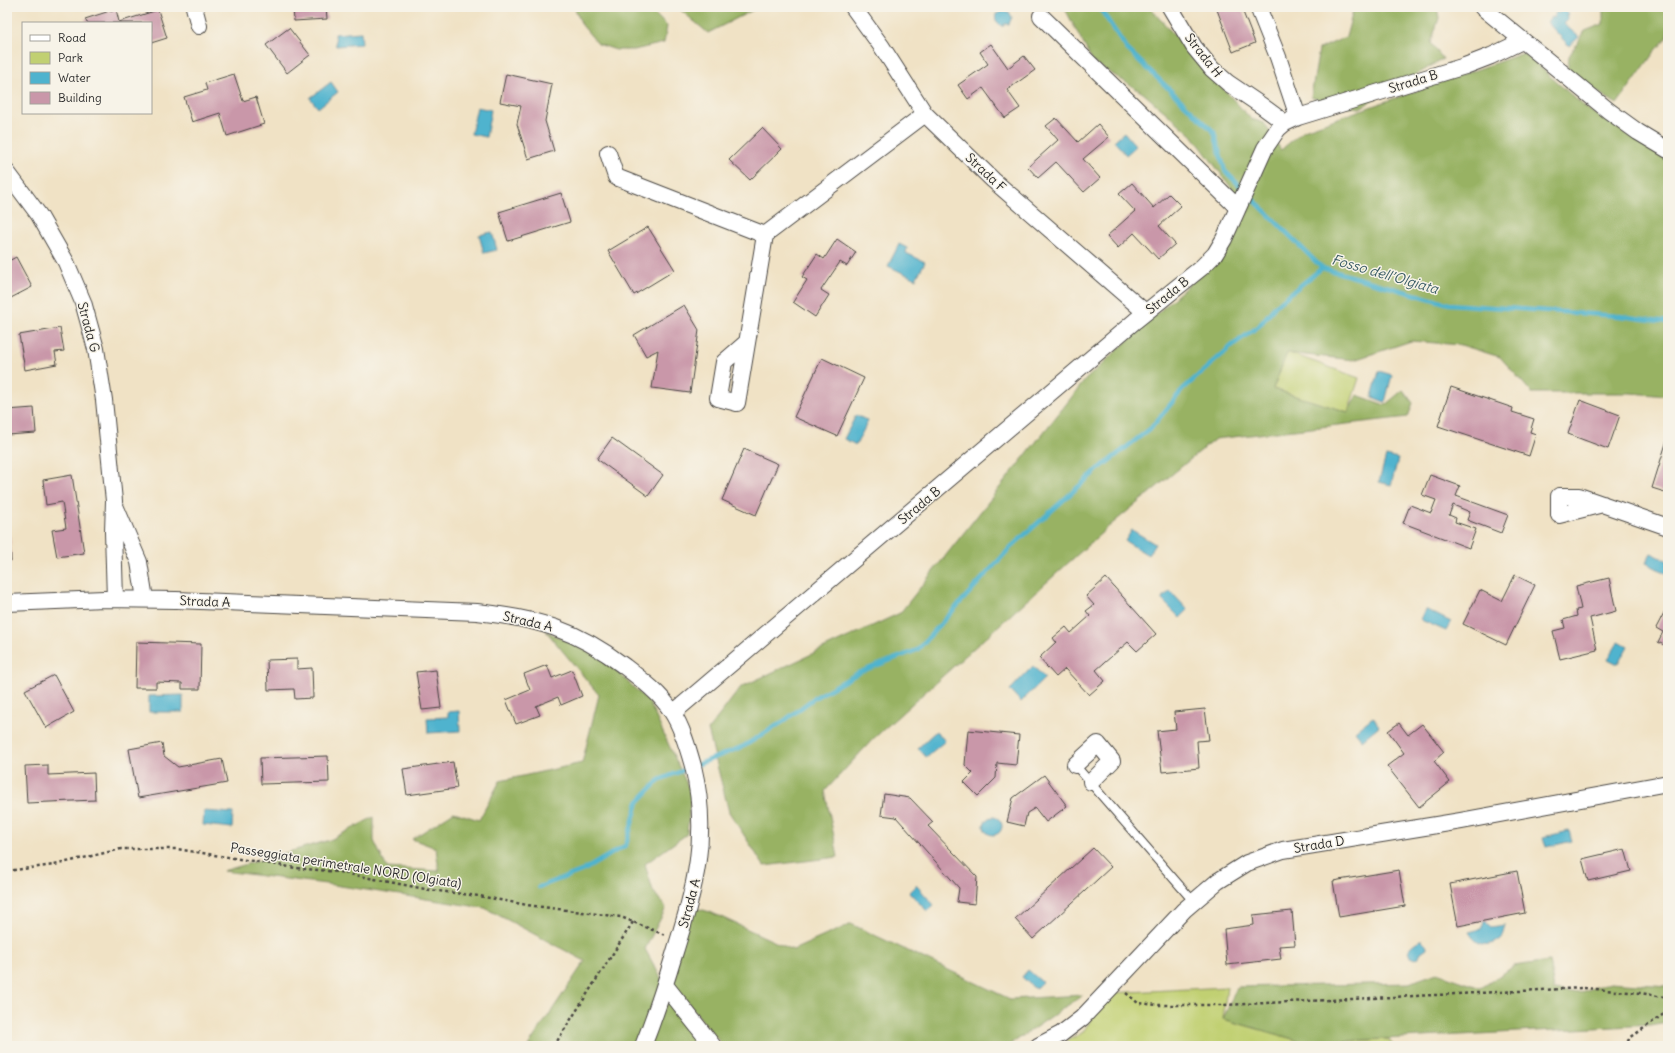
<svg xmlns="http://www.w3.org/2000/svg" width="1675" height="1053" viewBox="0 0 1675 1053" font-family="Delius,sans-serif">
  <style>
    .green { fill: #c1d072; stroke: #767e4e }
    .forest { fill: #98b264; stroke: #626e48 }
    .water { fill: #4fb3ce; stroke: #3d6f7c }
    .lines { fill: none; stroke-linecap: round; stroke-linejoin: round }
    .stream { stroke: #4fb3ce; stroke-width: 4.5 }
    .building { fill: #c997a9 }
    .lane-casing { stroke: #494642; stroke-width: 10 }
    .street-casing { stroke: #494642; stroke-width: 18 }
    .path { stroke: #494642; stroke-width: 2.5; stroke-dasharray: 3 3; stroke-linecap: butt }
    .lane { stroke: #fff; stroke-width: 8 }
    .street { stroke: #fff; stroke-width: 16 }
    .labels { text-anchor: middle; stroke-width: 3; stroke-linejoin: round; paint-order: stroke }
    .street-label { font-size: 13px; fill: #2b2b2b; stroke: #f7f3e8 }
    .water-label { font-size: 14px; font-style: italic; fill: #385b64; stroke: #f7f3e8 }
  </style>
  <rect width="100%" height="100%" fill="#f7f3e8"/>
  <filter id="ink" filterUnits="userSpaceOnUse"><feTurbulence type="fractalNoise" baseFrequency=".025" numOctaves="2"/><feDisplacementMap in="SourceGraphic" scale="8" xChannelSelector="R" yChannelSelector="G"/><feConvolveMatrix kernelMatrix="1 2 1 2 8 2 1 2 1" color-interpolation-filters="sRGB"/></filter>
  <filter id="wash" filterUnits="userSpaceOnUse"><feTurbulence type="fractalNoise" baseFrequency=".012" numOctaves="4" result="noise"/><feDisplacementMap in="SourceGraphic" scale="16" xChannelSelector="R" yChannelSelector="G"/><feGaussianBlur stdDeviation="0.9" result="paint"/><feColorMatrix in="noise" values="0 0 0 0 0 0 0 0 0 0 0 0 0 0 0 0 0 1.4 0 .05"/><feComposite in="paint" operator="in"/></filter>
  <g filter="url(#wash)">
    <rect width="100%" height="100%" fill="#f0e2c5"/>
    <path class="green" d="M 1287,352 L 1359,378 L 1348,412 L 1273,389 Z
      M 1227,987 L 1223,1019 L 1307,1043 L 1388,1039 L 1394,1046 L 1058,1046 L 1082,1033 L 1110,993 Z"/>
    <path class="forest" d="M 574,7 L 627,7 L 627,12 L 650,9 L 667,26 L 664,43 L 634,50 L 616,50 L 598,44 L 582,25 Z
      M 677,7 L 759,7 L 708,33 Z
      M 1064,7 L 1149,7 L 1251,119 L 1264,123 L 1281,150 L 1304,130 L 1524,53 L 1586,108 L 1668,160 L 1668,396 L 1630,393 L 1532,393 L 1500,357 L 1461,345 L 1411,341 L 1354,360 L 1287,353 L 1273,389 L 1348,412 L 1357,395 L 1385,405 L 1403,390 L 1413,403 L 1408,417 L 1215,439 L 1107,528 L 873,739 L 825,791 L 838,857 L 764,866 L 729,812 L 708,730 L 741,687 L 900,613 L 1086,379 L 1223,253 L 1245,210 L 1230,186 L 1192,135 L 1143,93 L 1093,62 Z
      M 1354,7 L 1437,7 L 1439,18 L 1431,43 L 1443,59 L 1360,108 L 1328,104 L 1311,97 L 1319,49 L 1346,37 Z
      M 1600,7 L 1663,7 L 1668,13 L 1668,36 L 1653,54 L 1617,104 L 1567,73 L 1569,56 L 1585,31 L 1603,24 L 1603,12 Z
      M 546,631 L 604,659 L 649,702 L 691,793 L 687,834 L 645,864 L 653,891 L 666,908 L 645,949 L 665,985 L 713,1046 L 528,1046 L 585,961 L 485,908 L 334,885 L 223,871 L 330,840 L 374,817 L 374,841 L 387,868 L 439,871 L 436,848 L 412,839 L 454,812 L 479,820 L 500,781 L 582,763 L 599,695 Z
      M 692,907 L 710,912 L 793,950 L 851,924 L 1010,999 L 1083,995 L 1008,1046 L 723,1046 L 667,977 Z
      M 1549,961 L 1554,990 L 1579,993 L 1610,982 L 1668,986 L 1668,1022 L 1651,1025 L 1307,1043 L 1223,1019 L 1237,987 L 1409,983 L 1437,973 L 1481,988 L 1514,966 Z"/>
    <path class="water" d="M 1563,9 L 1566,10 L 1568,13 L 1566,17 L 1568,20 L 1564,24 L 1579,37 L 1569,46 L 1547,22 L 1551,17 L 1553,18 L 1556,12 L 1559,13 Z
      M 1004,11 L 1009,12 L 1012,17 L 1009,24 L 1004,24 L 1004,26 L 1001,26 C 998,22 994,21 996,14 Z
      M 361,32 L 362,44 L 336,46 L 335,34 Z
      M 331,82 L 338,92 L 318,108 L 310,98 Z
      M 477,107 L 491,110 L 486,137 L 471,134 Z
      M 1124,132 L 1136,146 L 1126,155 L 1114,141 Z
      M 492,232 L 497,250 L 484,253 L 479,235 Z
      M 899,244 L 907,248 L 906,253 L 925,262 L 916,279 L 888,266 Z
      M 1379,371 L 1392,375 L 1385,402 L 1372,397 Z
      M 856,415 L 868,421 L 856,445 L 844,439 Z
      M 1386,456 L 1398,459 L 1391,485 L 1379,482 Z
      M 1132,530 L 1155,544 L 1148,555 L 1125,541 Z
      M 1651,553 L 1668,561 L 1668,574 L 1646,563 Z
      M 1170,591 L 1188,610 L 1180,618 L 1161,599 Z
      M 1425,609 L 1451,622 L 1446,631 L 1421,620 Z
      M 1619,641 L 1628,646 L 1618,664 L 1608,659 Z
      M 1033,666 L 1045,678 L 1021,702 L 1010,690 Z
      M 183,695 L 183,712 L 149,712 L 149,696 Z
      M 459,711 L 460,731 L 428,733 L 427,718 L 448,717 L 448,712 Z
      M 1373,717 L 1379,726 L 1362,740 L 1355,731 Z
      M 936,731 L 945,741 L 926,757 L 918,748 Z
      M 204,811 L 233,813 L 232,828 L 203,825 Z
      M984 826a9 9 0 1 1 18 0a9 9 0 1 1-18 0Z
      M 1569,831 L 1572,841 L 1546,847 L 1543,837 Z
      M 916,885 L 934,905 L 927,911 L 909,892 Z
      M 1485,921 L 1491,927 L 1505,925 L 1501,939 C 1487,948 1477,946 1469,932 L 1481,929 Z
      M 1420,940 L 1422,940 L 1426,944 L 1427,948 L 1421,952 L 1418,958 L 1415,959 L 1410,957 L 1408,951 C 1411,946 1416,943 1420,940 Z
      M 1028,970 L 1042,982 L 1035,989 L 1022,977 Z"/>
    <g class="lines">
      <path class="stream" d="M 1099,7 L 1127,49 L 1214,132 L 1225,171 L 1322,268 L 1449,304 L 1619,316 L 1668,322
        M 539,887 L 584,870 L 626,845 L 638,802 L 659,780 L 744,746 L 784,721 L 814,698 L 860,672 L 917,650 L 1011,547 L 1096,471 L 1151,428 L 1183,389 L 1234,344 L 1259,326 L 1276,305 L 1322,268"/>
    </g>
    <g id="blocks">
      <path class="building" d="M 293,7 L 326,7 L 327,19 L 294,21 Z
        M 1216,7 L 1241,7 L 1255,43 L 1233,52 Z
        M 116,9 L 119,22 L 158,10 L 167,38 L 151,43 L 151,23 L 87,23 L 85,19 Z
        M 289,28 L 310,55 L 287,73 L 266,45 Z
        M 991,44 L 1008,68 L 1024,56 L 1035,70 L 1007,90 L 1020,108 L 1005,118 L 983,88 L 968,99 L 958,85 L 988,64 L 980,52 Z
        M 234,74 L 243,101 L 256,97 L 264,124 L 227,136 L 220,113 L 192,122 L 184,97 L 207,90 L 205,83 Z
        M 506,74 L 552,84 L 545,121 L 554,151 L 528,159 L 517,124 L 521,106 L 500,102 Z
        M 1056,118 L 1078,142 L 1098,124 L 1109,137 L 1083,159 L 1100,178 L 1084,192 L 1056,162 L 1038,178 L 1028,167 L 1058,140 L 1046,126 Z
        M 762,128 L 782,149 L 750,180 L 729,160 Z
        M 1132,183 L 1154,208 L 1169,194 L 1181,206 L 1159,226 L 1175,244 L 1158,259 L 1134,233 L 1118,248 L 1107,236 L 1135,211 L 1119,194 Z
        M 561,193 L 570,222 L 508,241 L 499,212 Z
        M 648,227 L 675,270 L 634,295 L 608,251 Z
        M 837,239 L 856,252 L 847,266 L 840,262 L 821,290 L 829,295 L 815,317 L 793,302 L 807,280 L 802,277 L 817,254 L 824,259 Z
        M 16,257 L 32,287 L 7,300 L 7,262 Z
        M 684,305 L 699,330 L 690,393 L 652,388 L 658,350 L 646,356 L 634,335 Z
        M 60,328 L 64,351 L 55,352 L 57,364 L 25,370 L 19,335 Z
        M 822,358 L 864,378 L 837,436 L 794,417 Z
        M 1451,387 L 1513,408 L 1512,412 L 1534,419 L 1530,432 L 1536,434 L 1529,456 L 1438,426 Z
        M 1580,400 L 1620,415 L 1608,449 L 1568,434 Z
        M 34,408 L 36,433 L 7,435 L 7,410 Z
        M 1668,437 L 1668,493 L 1652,488 Z
        M 612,438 L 663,475 L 648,496 L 597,459 Z
        M 744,449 L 778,464 L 756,515 L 722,500 Z
        M 72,475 L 84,553 L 57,557 L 52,530 L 66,528 L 62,502 L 46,505 L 43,480 Z
        M 1430,475 L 1460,486 L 1456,496 L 1508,515 L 1501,533 L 1467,520 L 1470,512 L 1453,505 L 1449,515 L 1456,518 L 1455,522 L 1476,529 L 1469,548 L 1403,523 L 1410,505 L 1431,513 L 1436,500 L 1422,495 Z
        M 7,536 L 10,536 L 11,561 L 7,561 Z
        M 1515,575 L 1535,585 L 1506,645 L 1463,624 L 1480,590 L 1502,601 Z
        M 1106,578 L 1156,634 L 1137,651 L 1128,642 L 1096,670 L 1105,681 L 1089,695 L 1065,669 L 1056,677 L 1039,658 L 1056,642 L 1053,638 L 1066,627 L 1071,633 L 1090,616 L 1086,611 L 1094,605 L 1086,596 Z
        M 1609,578 L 1616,611 L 1590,618 L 1597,650 L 1560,659 L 1553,631 L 1565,628 L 1563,620 L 1577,616 L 1576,610 L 1581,609 L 1576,586 Z
        M 1668,605 L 1668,647 L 1658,642 L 1663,632 L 1656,628 Z
        M 136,642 L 201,644 L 200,689 L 182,689 L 182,683 L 156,682 L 156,688 L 135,688 Z
        M 297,659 L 297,669 L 312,668 L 313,698 L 295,699 L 294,689 L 268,690 L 267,660 Z
        M 547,665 L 552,678 L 572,670 L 582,696 L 561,705 L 558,697 L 536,706 L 540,715 L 516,724 L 506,700 L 530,690 L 524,674 Z
        M 436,670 L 441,708 L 422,710 L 416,672 Z
        M 54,675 L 74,712 L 46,728 L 25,690 Z
        M 1205,709 L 1209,740 L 1197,741 L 1199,768 L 1162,772 L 1157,731 L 1176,729 L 1174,712 Z
        M 1399,723 L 1408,735 L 1422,724 L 1444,752 L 1434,761 L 1450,782 L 1419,807 L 1387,766 L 1404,753 L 1388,731 Z
        M 968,730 L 1019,735 L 1016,765 L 997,763 L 996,778 L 978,796 L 964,782 L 973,773 L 965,765 Z
        M 162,743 L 164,756 L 178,767 L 222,759 L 227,783 L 138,798 L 129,749 Z
        M 328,756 L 329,782 L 261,784 L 260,758 Z
        M 453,762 L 457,788 L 407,795 L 403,769 Z
        M 48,765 L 48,775 L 94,773 L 95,800 L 27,803 L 25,766 Z
        M 1044,775 L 1067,806 L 1046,822 L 1035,808 L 1027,813 L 1024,826 L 1007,822 L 1013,798 Z
        M 884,794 L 910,798 L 933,822 L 928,826 L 977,877 L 975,904 L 957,902 L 959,888 L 896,817 L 881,815 Z
        M 1093,848 L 1111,867 L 1033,939 L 1015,919 Z
        M 1625,849 L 1631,871 L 1588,881 L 1582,859 Z
        M 1399,870 L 1405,906 L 1339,917 L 1333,881 Z
        M 1517,871 L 1525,913 L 1458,926 L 1450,884 Z
        M 1292,911 L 1295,945 L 1279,946 L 1281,959 L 1227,965 L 1224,929 L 1254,925 L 1253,915 Z"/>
    </g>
  </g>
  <g filter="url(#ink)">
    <use href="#blocks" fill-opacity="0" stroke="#494642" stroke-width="1"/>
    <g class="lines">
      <g class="lane-casing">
        <path id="lane" d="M 1075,765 L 1193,901"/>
      </g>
      <g class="street-casing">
        <path id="street" d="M 194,7 L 199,26
          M 853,7 L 882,47 L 925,114 L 993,180 L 1145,312
          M 1170,7 L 1194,47 L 1212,69 L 1228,83 L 1262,106 L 1285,123
          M 1258,7 L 1278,57 L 1298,117
          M 1482,7 L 1609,111 L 1638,132 L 1668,150
          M 1041,16 L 1238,208
          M 608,153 L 616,177 L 765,235 L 737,403 L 718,398 L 724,362 L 747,342
          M 7,172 L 39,215 L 66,262 L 83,302 L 96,349 L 104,400 L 114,501 L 113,532 L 115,599
          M 765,235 L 925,114
          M 1603,504 L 1559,515 L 1559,496 L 1579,496 L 1668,527
          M 116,508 L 139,562 L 145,599
          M 7,603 L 104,599 L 176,600 L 477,612 C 536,618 577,630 624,666 C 641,679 661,694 672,712 C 682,727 688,748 693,766 C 710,836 695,887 674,955 C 665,985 655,1016 643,1046
          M 673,713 L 1135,321 L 1201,268 L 1215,254 L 1224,239 L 1265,148 L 1278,129 L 1285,123 L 1298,117 L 1465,66 L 1491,56 L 1522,41
          M 1075,765 L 1098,744 L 1112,761 L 1091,782
          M 665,985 L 713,1046
          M 1038,1046 L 1061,1034 L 1082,1018 L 1184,910 L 1218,881 L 1247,863 L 1283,850 L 1461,821 L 1668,783"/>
      </g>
      <path class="path" d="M 7,871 L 54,865 L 121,849 L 177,849 L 296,868 L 339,872 L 430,890 L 479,896 L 527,905 L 621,917 L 665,935
        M 1126,993 L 1138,1003 L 1158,1005 L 1224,1005 L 1583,988 L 1641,993 L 1668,998
        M 554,1046 L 633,922
        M 1624,1046 L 1630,1038 L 1668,1011"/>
      <use href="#lane" class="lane"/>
      <use href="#street" class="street"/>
    </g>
  </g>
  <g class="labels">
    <g class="street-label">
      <text transform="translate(1204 55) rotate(52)" y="5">Strada H</text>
      <text transform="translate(1413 81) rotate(-17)" y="5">Strada B</text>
      <text transform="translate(986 172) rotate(43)" y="5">Strada F</text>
      <text transform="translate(1167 295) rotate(-39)" y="5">Strada B</text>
      <text transform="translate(89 327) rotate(75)" y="5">Strada G</text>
      <text transform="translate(919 505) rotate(-40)" y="5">Strada B</text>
      <text transform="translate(205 601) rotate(2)" y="5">Strada A</text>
      <text transform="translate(528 621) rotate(13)" y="5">Strada A</text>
      <text transform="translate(1319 844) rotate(-9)" y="5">Strada D</text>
      <text transform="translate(346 865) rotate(9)" y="5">Passeggiata perimetrale NORD (Olgiata)</text>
      <text transform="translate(689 903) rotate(-75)" y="5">Strada A</text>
    </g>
    <g class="water-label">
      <text transform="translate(1385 274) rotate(16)" y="5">Fosso dell’Olgiata</text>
    </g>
  </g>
  <rect width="1675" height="1053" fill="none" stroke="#f7f3e8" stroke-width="24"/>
  <rect x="22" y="22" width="130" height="92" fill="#f7f3e8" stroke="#a5a39c"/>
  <rect x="30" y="35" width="20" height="6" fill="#ffffff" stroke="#a5a39c"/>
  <text x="58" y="42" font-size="12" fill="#2b2b2b">Road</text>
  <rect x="30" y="52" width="20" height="12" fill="#c1d072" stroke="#a5a39c"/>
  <text x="58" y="62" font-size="12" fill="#2b2b2b">Park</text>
  <rect x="30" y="72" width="20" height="12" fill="#4fb3ce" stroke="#a5a39c"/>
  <text x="58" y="82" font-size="12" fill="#2b2b2b">Water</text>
  <rect x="30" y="92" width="20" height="12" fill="#c997a9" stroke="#a5a39c"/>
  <text x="58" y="102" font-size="12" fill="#2b2b2b">Building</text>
</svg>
